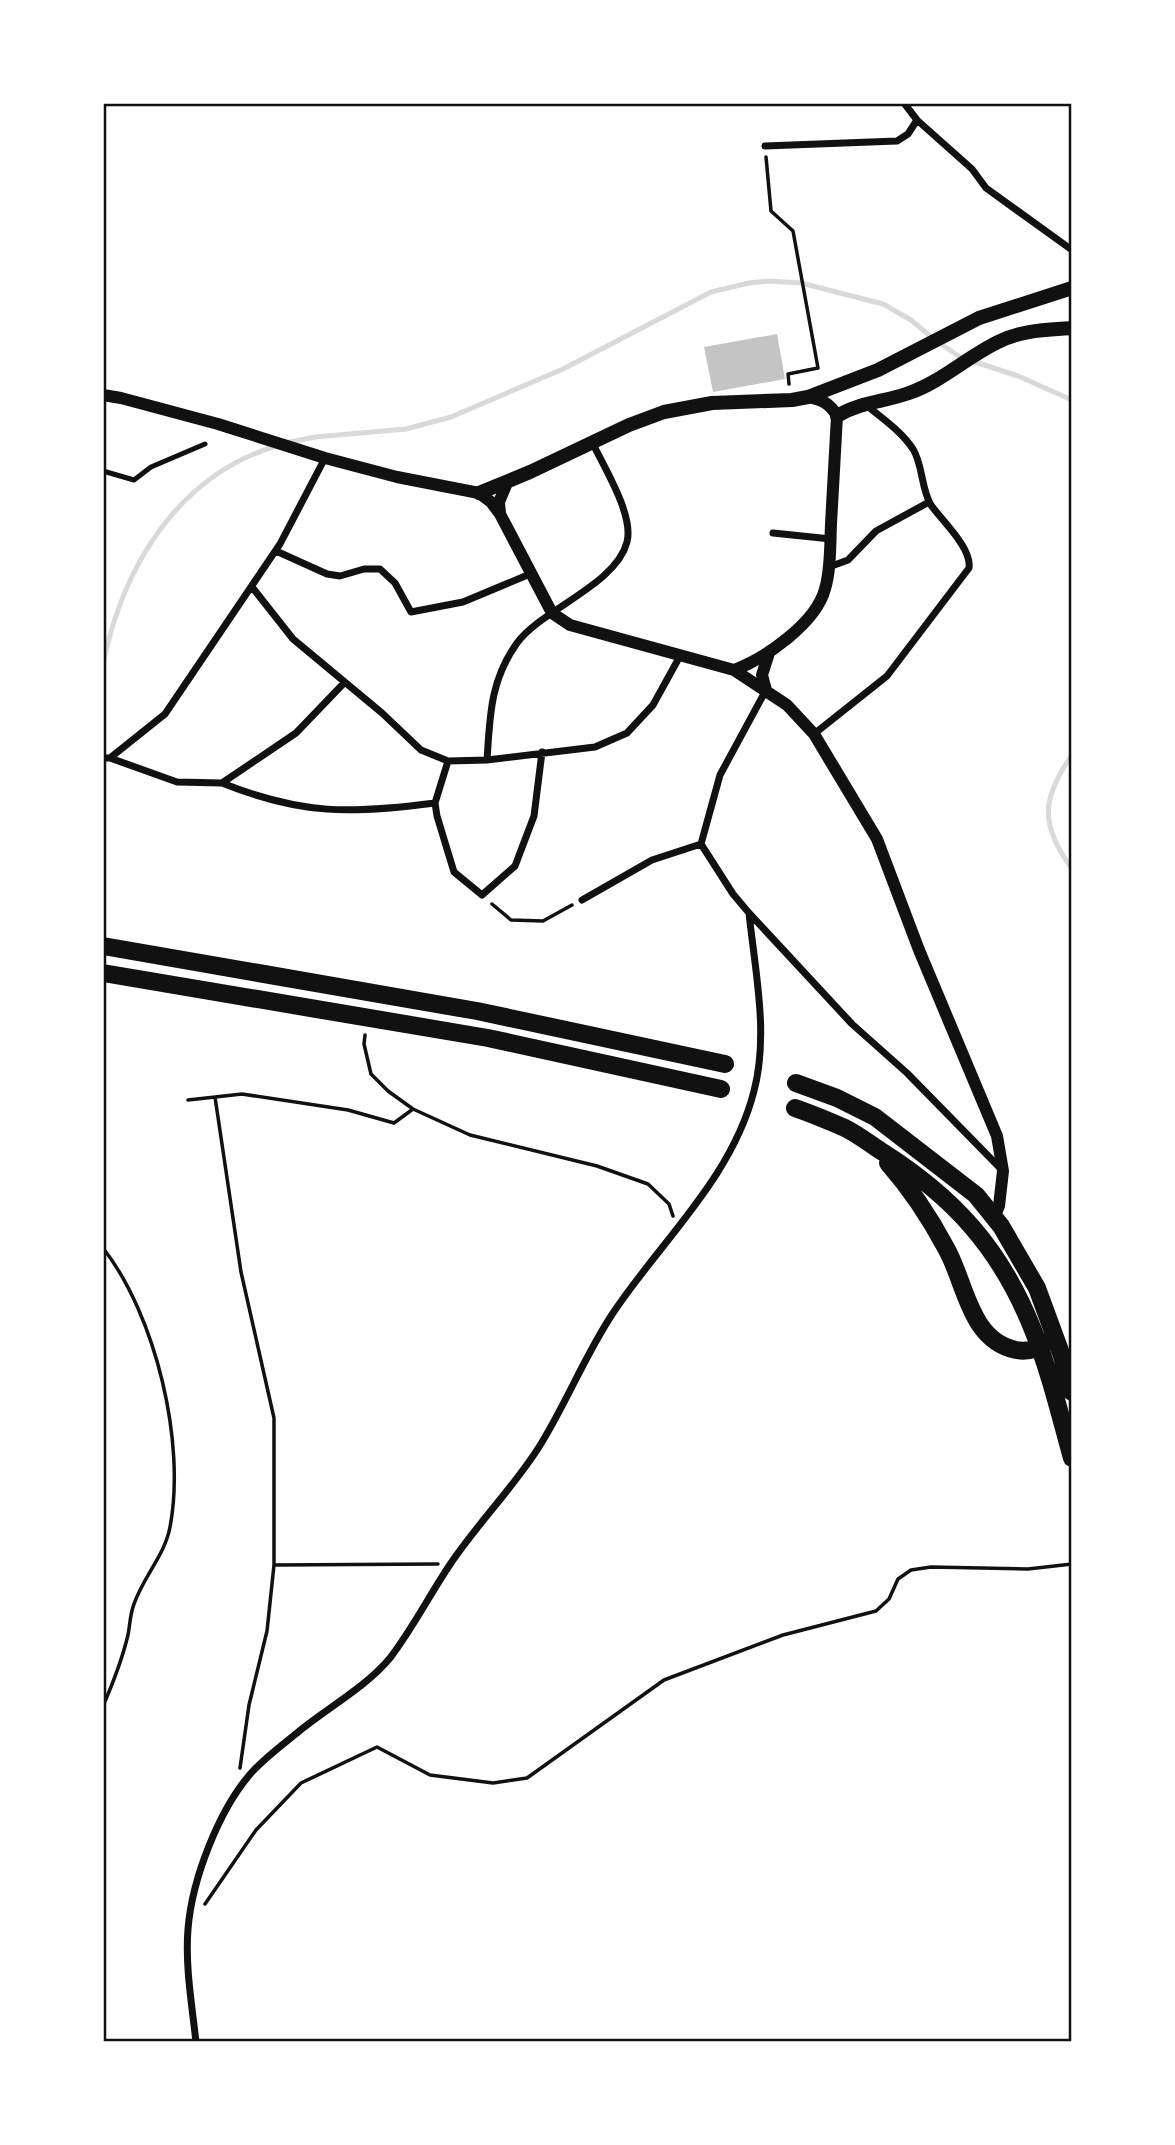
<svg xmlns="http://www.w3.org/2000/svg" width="1175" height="2145" viewBox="0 0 1175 2145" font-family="'Exo 2',sans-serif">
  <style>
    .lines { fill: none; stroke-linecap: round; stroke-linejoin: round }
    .stream { stroke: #d9d9d9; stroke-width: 5 }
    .building { fill: #c4c4c4 }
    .path { stroke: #111; stroke-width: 3.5 }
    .service { stroke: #111; stroke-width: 5 }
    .minor { stroke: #111; stroke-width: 7 }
    .tertiary { stroke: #111; stroke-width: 12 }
    .secondary { stroke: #111; stroke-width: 14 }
    .primary { stroke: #111; stroke-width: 18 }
    .neatline { fill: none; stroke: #111; stroke-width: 2.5 }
  </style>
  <rect width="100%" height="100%" fill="#fff"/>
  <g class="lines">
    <path class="stream" d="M 285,443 L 315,437 L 406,429 L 451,417 L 563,369 L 711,292 L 749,283 L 768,281 L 801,283 L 883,304 L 911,320 L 935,340 L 960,357 L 1018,376 L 1072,400
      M 103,664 C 123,567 177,476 276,446
      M 1072,755 C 1041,799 1040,825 1072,869"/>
  </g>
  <path class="building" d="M 777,334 L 785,379 L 713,392 L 704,347 Z"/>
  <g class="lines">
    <path class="path" d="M 766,157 L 771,211 L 793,231 L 818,368 L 788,374 L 789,384
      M 492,904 L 511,920 L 543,921 L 572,905
      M 365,1035 L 364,1044 L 371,1074 L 388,1091 L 413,1109 L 470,1135 L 597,1166 L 648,1184 L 669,1204 L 673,1216
      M 215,1097 L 241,1272 L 274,1418 L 274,1565 L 267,1631 L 249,1705 L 240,1768
      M 188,1100 L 242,1094 L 348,1110 L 394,1123 L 413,1109
      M 103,1248 C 156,1316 186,1443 170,1527 C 165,1555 143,1577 134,1604 C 130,1614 130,1625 128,1635 C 122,1660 113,1683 103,1706
      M 274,1565 L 438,1564
      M 205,1904 L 256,1830 L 301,1783 L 377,1747 L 430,1775 L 493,1783 L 527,1778 L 664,1680 L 783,1635 L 876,1611 L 889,1599 L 898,1579 L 911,1570 L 931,1567 L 1028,1569 L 1072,1564"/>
    <path class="service" d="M 103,471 L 134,480 L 151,467 L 205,444"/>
    <path class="minor" d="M 904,103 L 917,120 L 972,169 L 986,188 L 1072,250
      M 765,146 L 897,141 L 908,134 L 917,120
      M 773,533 L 831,539
      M 276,551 L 327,574 L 340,576 L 364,569 L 380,569 L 395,583 L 411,612 L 463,602 L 530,574
      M 829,567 L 848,560 L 876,531 L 929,502
      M 252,587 L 293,639 L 382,713 L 421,750 L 448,761 L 487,760 L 595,747 L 627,733 L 653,705 L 680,656
      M 766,690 L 720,775 L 701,844 L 733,894 L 749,913 L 852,1024 L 907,1073 L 1002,1170
      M 814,734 L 887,676 L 969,568 C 972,548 942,521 931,505 C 921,489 923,465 913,449 C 901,431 882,418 866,405
      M 103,758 L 110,758 L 165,714 L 280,544 L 325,458
      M 110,758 L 177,782 L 222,783 L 296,733 L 344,683
      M 487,760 C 490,716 490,681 517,643 C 542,609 616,585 627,542 C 634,515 604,467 592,442
      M 448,761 L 435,803 L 437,816 L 454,872 L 482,895 L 515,866 L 534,816 L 542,752
      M 222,783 C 302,815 351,814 435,803
      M 582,900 L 652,860 L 701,844
      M 196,2042 C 192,2005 185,1966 188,1929 C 192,1879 219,1809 252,1772 C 265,1758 282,1745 297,1733 C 327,1708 365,1688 390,1658 C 413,1628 430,1594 451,1563 C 478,1523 513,1488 539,1447 C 566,1404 585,1355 613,1313 C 661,1241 732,1178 754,1091 C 769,1034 755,971 749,913"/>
    <path class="tertiary" d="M 103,395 L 121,398 L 218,424 L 325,458 L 397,477 L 479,493 L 491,502 L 500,514 L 552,613 L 570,625 L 734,670 L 787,705 L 814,734 L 877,839 L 919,950 L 997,1136 L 1003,1171 L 999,1206 L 994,1218
      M 500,514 L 499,502 L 507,483
      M 734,670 C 766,658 816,623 825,589 C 831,569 830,545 831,524 C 833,488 835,452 837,416 C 830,403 822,400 808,397
      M 766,690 L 762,675 L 769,653"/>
    <path class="secondary" d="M 837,416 C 860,402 884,402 909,393 C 941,382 967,357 998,342 C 1021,330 1047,330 1072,328
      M 479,493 L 530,472 L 629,425 L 664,412 L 712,403 L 792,400 L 808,397 L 878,370 L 979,318 L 1072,288"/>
    <path class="primary" d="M 103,946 L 477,1011 L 725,1064
      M 103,973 L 488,1038 L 721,1089
      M 796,1083 L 837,1098 L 875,1117 L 976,1195 L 1001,1226 L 1037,1288 L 1062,1356 L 1072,1392
      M 795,1108 C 812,1114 829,1121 845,1128 C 857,1134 869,1143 881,1151 C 954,1197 1001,1249 1033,1330 C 1050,1372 1060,1415 1072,1458
      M 888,1163 C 910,1188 930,1218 946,1248 C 966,1283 969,1340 1016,1350 C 1027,1352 1038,1349 1047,1342"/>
  </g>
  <rect width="1175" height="2145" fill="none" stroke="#ffffff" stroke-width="210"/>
  <rect x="105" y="105" width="965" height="1935" class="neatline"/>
</svg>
